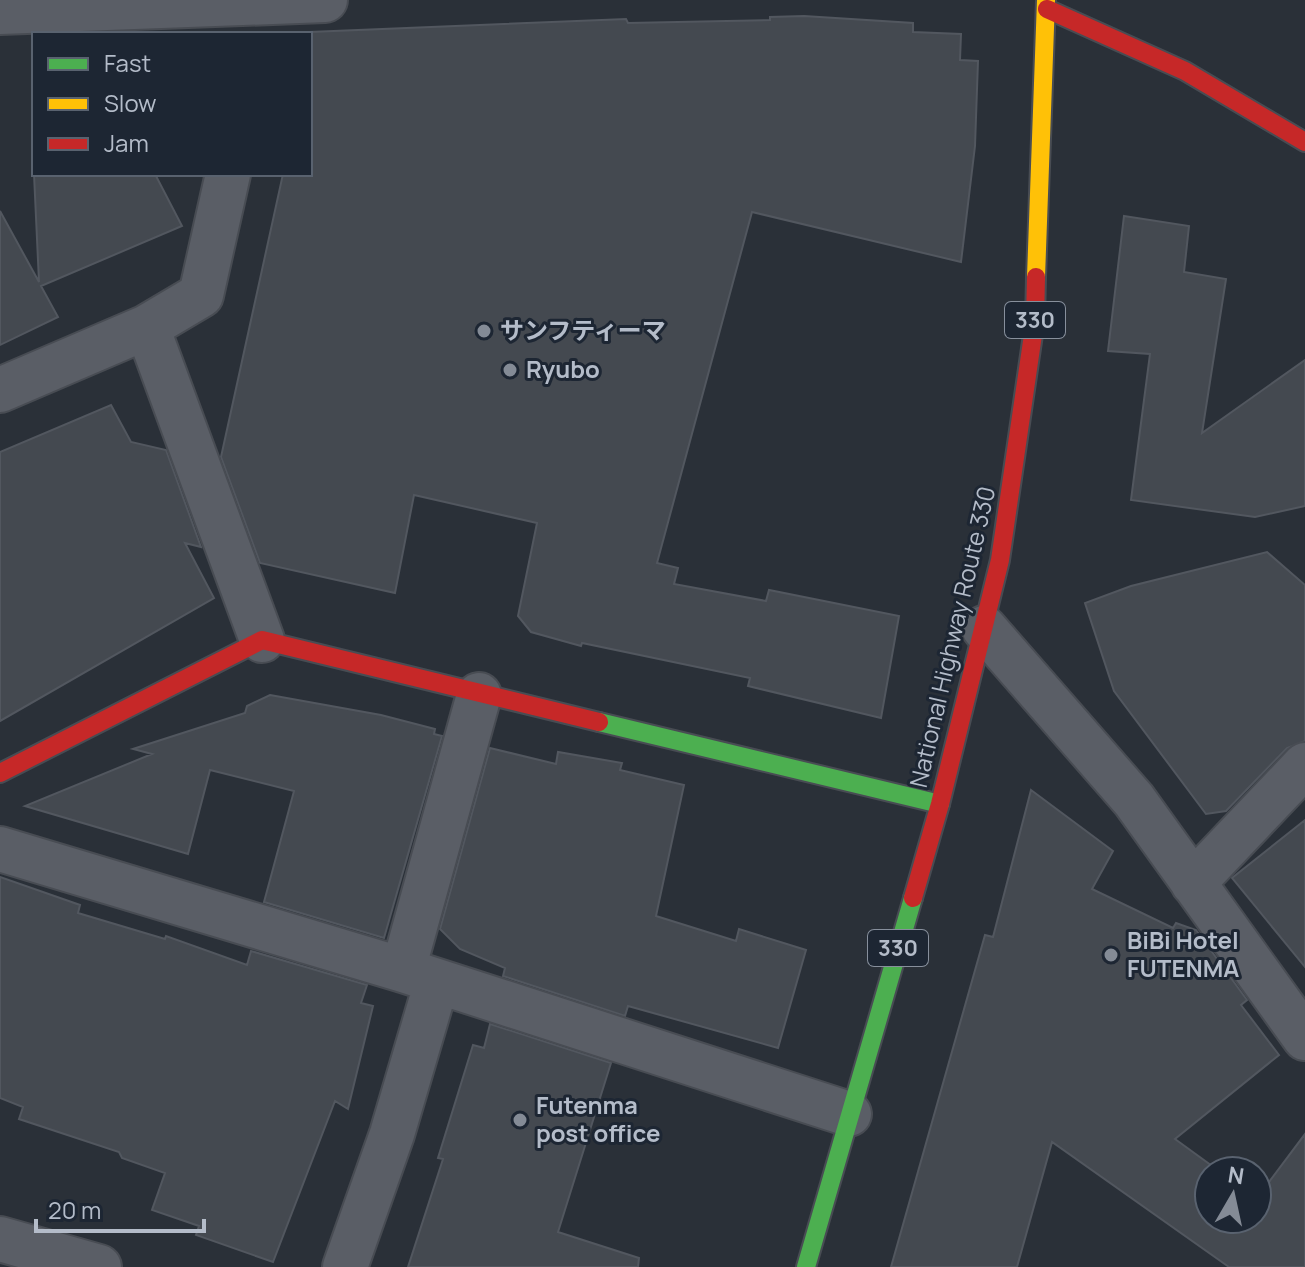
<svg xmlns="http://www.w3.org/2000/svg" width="1305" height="1267" viewBox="0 0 1305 1267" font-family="Manrope,'Noto Sans JP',sans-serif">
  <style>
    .building { fill: #444950; stroke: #52575f; stroke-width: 2 }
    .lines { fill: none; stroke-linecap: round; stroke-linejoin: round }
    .street-casing { stroke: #484c53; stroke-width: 48 }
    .fast-casing { stroke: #484c53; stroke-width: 22 }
    .slow-casing { stroke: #484c53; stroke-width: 22 }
    .jam-casing { stroke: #484c53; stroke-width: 22 }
    .street { stroke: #5a5e66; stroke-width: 44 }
    .fast { stroke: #4caf50; stroke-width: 18 }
    .slow { stroke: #ffc107; stroke-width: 18 }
    .jam { stroke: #c62828; stroke-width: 18 }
    .poi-dot { fill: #848b96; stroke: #1d2633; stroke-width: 3 }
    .labels { text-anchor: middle; stroke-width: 6; stroke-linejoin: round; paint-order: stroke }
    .shield { fill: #1d2633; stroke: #878f9c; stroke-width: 2 }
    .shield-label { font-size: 22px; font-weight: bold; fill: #b4bcc9 }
    .poi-label { font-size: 24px; font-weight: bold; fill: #b4bcc9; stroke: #1d2633; text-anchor: start }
    .street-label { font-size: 24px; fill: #b4bcc9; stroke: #1d2633 }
  </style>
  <rect width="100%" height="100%" fill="#2a3038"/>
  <path class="building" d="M 804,16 L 913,23 L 913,32 L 961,34 L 960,60 L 978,61 L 975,146 L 961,262 L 752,212 L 657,563 L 678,568 L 674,584 L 766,601 L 769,590 L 899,616 L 881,718 L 748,686 L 750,678 L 582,643 L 581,646 L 531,632 L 518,616 L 537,523 L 414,495 L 395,593 L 260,563 L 221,457 L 283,174 L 310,174 L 310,32 L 626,19 L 628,23 L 770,20 L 770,17 Z
    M 34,174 L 155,174 L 182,226 L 41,286 L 58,317 L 0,345 L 0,211 L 39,282 Z
    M 1124,216 L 1189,226 L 1184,272 L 1226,279 L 1202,433 L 1305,360 L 1305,506 L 1255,517 L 1131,500 L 1150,354 L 1108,351 Z
    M 111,405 L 131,442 L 166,450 L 201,547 L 185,543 L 214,598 L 0,721 L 0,452 Z
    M 1267,552 L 1305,585 L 1305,741 L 1287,748 L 1226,811 L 1206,814 L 1114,691 L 1085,603 L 1131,586 Z
    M 270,695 L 381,715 L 435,729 L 434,734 L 442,736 L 384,938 L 264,902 L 294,791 L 210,770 L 188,854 L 25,806 L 152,754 L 133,749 L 245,713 L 247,706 Z
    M 490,748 L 556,764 L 558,752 L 622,763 L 620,770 L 684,785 L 656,916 L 736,941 L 739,929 L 806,950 L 778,1048 L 628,1006 L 625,1016 L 503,976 L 505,968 L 460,949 L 440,929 Z
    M 1031,790 L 1113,851 L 1092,889 L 1173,928 L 1176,923 L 1196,930 L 1247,1000 L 1241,1005 L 1279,1055 L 1175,1139 L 1219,1171 L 1209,1171 L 1209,1219 L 1257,1219 L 1257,1198 L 1305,1134 L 1305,1267 L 1229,1267 L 1052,1142 L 1017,1267 L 891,1267 L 985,935 L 993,937 Z
    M 1305,820 L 1305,967 L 1232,878 Z
    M 0,877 L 80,905 L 78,913 L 165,939 L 166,936 L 247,965 L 251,951 L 367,985 L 361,1003 L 373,1006 L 348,1109 L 335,1101 L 273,1262 L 196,1235 L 199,1226 L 152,1210 L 165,1173 L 122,1158 L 119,1152 L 19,1119 L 23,1107 L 0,1098 Z
    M 490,1024 L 611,1063 L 558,1232 L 639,1258 L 638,1267 L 408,1267 L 443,1159 L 438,1158 L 473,1045 L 484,1048 Z"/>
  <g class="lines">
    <g class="street-casing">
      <path id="street" d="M 0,12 L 325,0
        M 147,327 L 262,640
        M 0,390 L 147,327 L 201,295 L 228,174
        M 984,628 L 1134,800 L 1305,1038
        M 0,849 L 403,970 L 849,1114
        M 1193,883 L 1305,765
        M 403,970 L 479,695
        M 0,1239 L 99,1267
        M 345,1267 L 392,1134 L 437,981"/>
    </g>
    <g class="fast-casing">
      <path id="fast" d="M 599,722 L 940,804
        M 806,1267 L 913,898"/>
    </g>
    <g class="slow-casing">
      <path id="slow" d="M 1036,277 L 1046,0"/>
    </g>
    <g class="jam-casing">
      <path id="jam" d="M 1047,9 L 1185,71 L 1305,142
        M 0,773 L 262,640 L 599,722
        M 913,898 L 940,804 L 1000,560 L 1035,321 L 1036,277"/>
    </g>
    <use href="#street" class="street"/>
    <use href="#fast" class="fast"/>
    <use href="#slow" class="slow"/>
    <use href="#jam" class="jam"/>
  </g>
  <g class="poi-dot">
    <circle cx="484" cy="331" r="8"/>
    <circle cx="510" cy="370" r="8"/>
    <circle cx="1111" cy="955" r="8"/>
    <circle cx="520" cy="1120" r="8"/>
  </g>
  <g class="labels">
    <g class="shield">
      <rect x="1005" y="302" width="60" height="36" rx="6"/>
      <rect x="868" y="930" width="60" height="36" rx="6"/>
    </g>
    <g class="shield-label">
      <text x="1035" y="328">330</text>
      <text x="898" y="956">330</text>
    </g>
    <g class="poi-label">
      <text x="500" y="339">サンフティーマ</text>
      <text x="526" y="378">Ryubo</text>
      <text x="1127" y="949">BiBi Hotel<tspan x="1127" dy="28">FUTENMA</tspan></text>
      <text x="536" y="1114">Futenma<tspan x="536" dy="28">post office</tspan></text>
    </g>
    <g class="street-label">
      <text transform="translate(953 637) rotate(-77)" y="8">National Highway Route 330</text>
    </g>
  </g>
  <rect x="32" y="32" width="280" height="144" fill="#1d2633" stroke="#59626f" stroke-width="2"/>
  <rect x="48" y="58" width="40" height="12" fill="#4caf50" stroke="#59626f" stroke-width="2"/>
  <text x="104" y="72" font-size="24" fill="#b4bcc9">Fast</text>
  <rect x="48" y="98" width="40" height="12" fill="#ffc107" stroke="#59626f" stroke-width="2"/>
  <text x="104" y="112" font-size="24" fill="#b4bcc9">Slow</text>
  <rect x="48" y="138" width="40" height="12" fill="#c62828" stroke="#59626f" stroke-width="2"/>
  <text x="104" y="152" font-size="24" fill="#b4bcc9">Jam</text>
  <g transform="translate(1233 1195) rotate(9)"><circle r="38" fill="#1d2633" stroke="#59626f" stroke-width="2"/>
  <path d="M0-6L14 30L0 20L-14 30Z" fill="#848b96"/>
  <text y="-12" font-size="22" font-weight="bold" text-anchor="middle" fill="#b4bcc9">N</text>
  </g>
  <path d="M36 1219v12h168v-12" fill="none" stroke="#b4bcc9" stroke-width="4"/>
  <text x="48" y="1219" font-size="24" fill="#b4bcc9" stroke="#1d2633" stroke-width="6" paint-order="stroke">20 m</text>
</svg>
